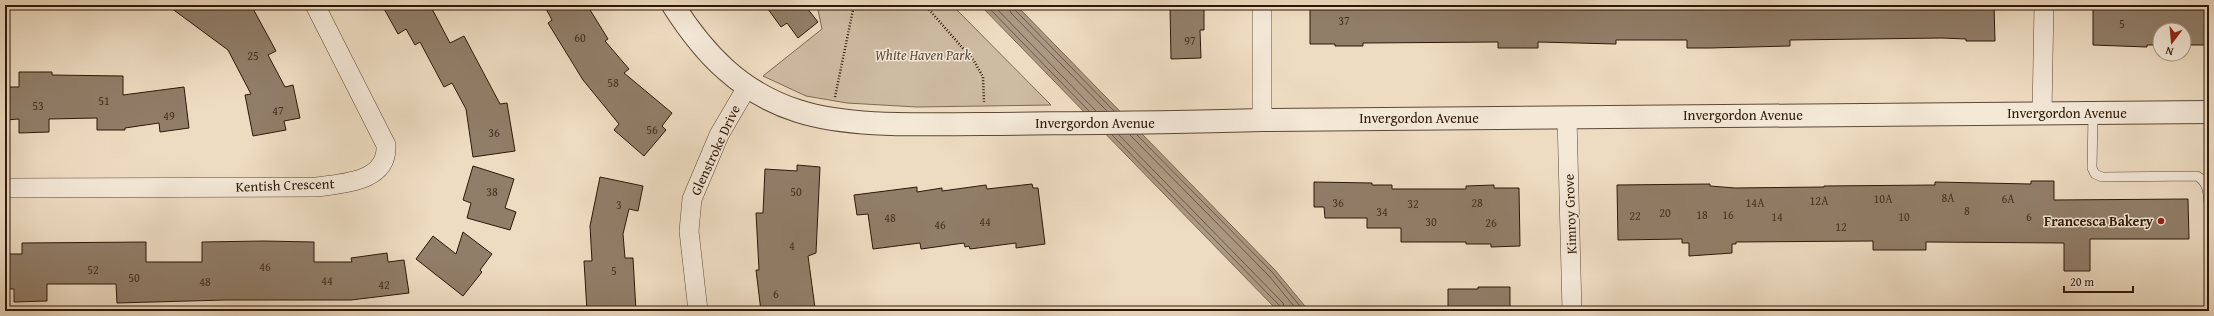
<svg xmlns="http://www.w3.org/2000/svg" width="2214" height="316" viewBox="0 0 2214 316" font-family="'Gentium Book Plus',serif">
  <style>
    .green { fill: #cdbba2; stroke: #7d6a55 }
    .water { fill: #ac9983; stroke: #796552 }
    .lines { fill: none; stroke-linecap: round; stroke-linejoin: round }
    .shore { stroke: #6c5846; stroke-width: 1 }
    .building { fill: #917e69; stroke: #2d1808 }
    .service-casing { stroke: #5d4936; stroke-width: 10 }
    .minor-casing { stroke: #5d4936; stroke-width: 20 }
    .tertiary-casing { stroke: #5d4936; stroke-width: 24 }
    .path { stroke: #2d1808; stroke-width: 2.5; stroke-dasharray: 1 2; stroke-linecap: butt }
    .service { stroke: #f4e8d7; stroke-width: 9 }
    .minor { stroke: #f4e8d7; stroke-width: 19 }
    .tertiary { stroke: #f4e8d7; stroke-width: 22 }
    .poi-dot { fill: #8f2418; stroke: #f4e8d7; stroke-width: 1.5 }
    .labels { text-anchor: middle; stroke-width: 3; stroke-linejoin: round; paint-order: stroke }
    .number-label { font-size: 12px; fill: #463220 }
    .park-label { font-size: 14px; font-style: italic; fill: #5d4936; stroke: #f4e8d7 }
    .street-label { font-size: 14px; fill: #2d1808; stroke: #f4e8d7 }
    .poi-label { font-size: 14px; font-weight: bold; fill: #2d1808; stroke: #f4e8d7; text-anchor: end }
  </style>
  <rect width="100%" height="100%" fill="#eedcc2"/>
  <filter id="stains"><feTurbulence type="fractalNoise" baseFrequency=".005" numOctaves="4"/><feColorMatrix values="0 0 0 0 .2 0 0 0 0 .09 0 0 0 0 .02 0 0 0 .5 -.17"/></filter>
  <radialGradient id="worn" r=".72"><stop offset=".6" stop-color="#630" stop-opacity="0"/><stop offset="1" stop-color="#630" stop-opacity=".3"/></radialGradient>
  <path class="green" d="M 817,5 L 952,5 L 1051,105 L 917,107 L 847,103 L 806,96 L 763,76 L 822,29 Z"/>
  <path class="water" d="M 980,5 L 1016,5 L 1275,270 L 1309,311 L 1278,311 Z"/>
  <g class="lines">
    <path class="shore" d="M 986,5 L 1089,111
      M 993,5 L 1096,111
      M 1008,5 L 1011,13 L 1107,111
      M 1013,5 L 1015,10 L 1114,111
      M 1112,135 L 1280,306 L 1281,311
      M 1119,135 L 1283,303 L 1286,311
      M 1130,135 L 1269,276 L 1298,311
      M 1137,135 L 1272,272 L 1304,311"/>
  </g>
  <path class="building" d="M 167,5 L 251,5 L 276,51 L 268,55 L 285,87 L 293,85 L 300,118 L 284,121 L 286,130 L 253,136 L 245,95 L 251,94 L 228,50 Z
    M 382,5 L 430,5 L 450,43 L 464,36 L 500,104 L 507,103 L 515,151 L 473,157 L 466,109 L 452,83 L 444,87 L 420,42 L 415,45 L 406,29 L 398,34 Z
    M 544,5 L 587,5 L 608,39 L 605,41 L 629,69 L 624,73 L 672,113 L 662,126 L 666,130 L 644,156 L 614,130 L 619,124 L 583,80 L 548,23 L 552,20 Z
    M 765,5 L 811,5 L 807,8 L 818,22 L 798,38 L 787,23 L 781,27 Z
    M 1170,5 L 1204,5 L 1204,30 L 1200,30 L 1201,58 L 1171,59 Z
    M 1310,5 L 1994,5 L 1995,41 L 1966,41 L 1966,39 L 1942,38 L 1790,40 L 1790,46 L 1710,48 L 1687,48 L 1687,40 L 1616,40 L 1616,44 L 1538,42 L 1538,48 L 1498,48 L 1498,42 L 1363,43 L 1363,46 L 1335,46 L 1335,44 L 1310,44 Z
    M 2093,5 L 2209,5 L 2209,45 L 2184,45 L 2184,30 L 2160,30 L 2160,45 L 2147,45 L 2147,47 L 2093,45 Z
    M 19,72 L 52,72 L 52,75 L 123,76 L 123,95 L 184,87 L 189,128 L 160,132 L 159,123 L 125,128 L 125,130 L 97,130 L 97,118 L 49,119 L 49,132 L 19,133 L 19,119 L 5,120 L 5,87 L 19,87 Z
    M 797,165 L 820,167 L 816,253 L 808,256 L 815,308 L 761,311 L 756,270 L 759,270 L 756,213 L 763,213 L 765,169 L 797,171 Z
    M 473,166 L 514,179 L 505,208 L 516,212 L 510,230 L 467,218 L 471,203 L 463,200 Z
    M 600,177 L 643,186 L 638,211 L 629,209 L 623,234 L 625,258 L 633,258 L 636,311 L 587,311 L 584,261 L 592,261 L 590,226 Z
    M 2031,181 L 2054,181 L 2054,200 L 2188,199 L 2189,239 L 2090,239 L 2090,271 L 2064,271 L 2064,243 L 1926,242 L 1926,250 L 1873,250 L 1873,241 L 1736,242 L 1736,244 L 1732,244 L 1732,253 L 1689,256 L 1689,243 L 1682,243 L 1682,239 L 1618,240 L 1617,185 L 1710,184 L 1710,186 L 1735,188 L 1824,187 L 1824,186 L 1935,185 L 1935,182 L 2031,184 Z
    M 1314,182 L 1372,183 L 1372,185 L 1392,185 L 1392,189 L 1466,189 L 1466,186 L 1494,185 L 1494,188 L 1519,188 L 1520,246 L 1491,247 L 1491,244 L 1466,244 L 1466,242 L 1401,242 L 1401,228 L 1367,228 L 1367,218 L 1325,218 L 1324,207 L 1314,207 Z
    M 1032,184 L 1033,188 L 1038,188 L 1045,244 L 1016,248 L 1016,243 L 970,249 L 969,246 L 965,247 L 964,243 L 921,249 L 920,243 L 873,249 L 868,214 L 857,215 L 854,195 L 917,187 L 917,192 L 942,188 L 942,191 L 986,185 L 987,189 Z
    M 463,232 L 492,254 L 480,270 L 482,272 L 463,296 L 416,259 L 433,236 L 456,254 Z
    M 264,241 L 314,242 L 314,262 L 352,262 L 351,258 L 387,253 L 388,262 L 404,260 L 409,293 L 351,300 L 225,300 L 117,303 L 116,284 L 47,284 L 47,301 L 14,302 L 14,289 L 9,289 L 9,280 L 5,280 L 5,254 L 22,254 L 22,243 L 146,242 L 146,262 L 202,262 L 202,242 Z
    M 1478,287 L 1510,287 L 1510,311 L 1448,311 L 1448,289 L 1478,289 Z"/>
  <g class="lines">
    <g class="service-casing">
      <path id="service" d="M 2093,114 L 2092,168 L 2095,174 L 2102,177 L 2197,176 C 2208,182 2208,193 2209,204"/>
    </g>
    <g class="minor-casing">
      <path id="minor" d="M 2042,113 L 2044,5
        M 1567,117 L 1572,311
        M 1262,120 L 1262,5
        M 5,188 L 317,187 C 344,183 388,182 386,145 L 315,5
        M 698,311 L 689,231 L 692,199 L 719,135 L 747,87"/>
    </g>
    <g class="tertiary-casing">
      <path id="tertiary" d="M 673,5 C 704,54 741,93 798,111 C 851,128 926,124 982,124 C 1075,123 1168,123 1262,120 L 2209,112"/>
    </g>
    <path class="path" d="M 925,5 L 974,61 L 983,77 L 984,102
      M 835,97 L 854,5"/>
    <use href="#service" class="service"/>
    <use href="#minor" class="minor"/>
    <use href="#tertiary" class="tertiary"/>
  </g>
  <circle class="poi-dot" cx="2161" cy="221" r="4"/>
  <g class="labels">
    <g class="number-label">
      <text x="1344" y="25">37</text>
      <text x="2122" y="28">5</text>
      <text x="580" y="42">60</text>
      <text x="1190" y="45">97</text>
      <text x="253" y="60">25</text>
      <text x="613" y="87">58</text>
      <text x="104" y="105">51</text>
      <text x="38" y="110">53</text>
      <text x="278" y="115">47</text>
      <text x="169" y="120">49</text>
      <text x="652" y="134">56</text>
      <text x="494" y="137">36</text>
      <text x="492" y="196">38</text>
      <text x="796" y="196">50</text>
      <text x="1948" y="202">8A</text>
      <text x="1883" y="203">10A</text>
      <text x="2008" y="203">6A</text>
      <text x="1819" y="205">12A</text>
      <text x="1338" y="207">36</text>
      <text x="1477" y="207">28</text>
      <text x="1755" y="207">14A</text>
      <text x="1413" y="208">32</text>
      <text x="619" y="209">3</text>
      <text x="1967" y="215">8</text>
      <text x="1382" y="216">34</text>
      <text x="1665" y="217">20</text>
      <text x="1702" y="219">18</text>
      <text x="1728" y="219">16</text>
      <text x="1635" y="220">22</text>
      <text x="1777" y="221">14</text>
      <text x="1904" y="221">10</text>
      <text x="2029" y="221">6</text>
      <text x="890" y="222">48</text>
      <text x="985" y="226">44</text>
      <text x="1431" y="226">30</text>
      <text x="1491" y="227">26</text>
      <text x="940" y="229">46</text>
      <text x="1841" y="231">12</text>
      <text x="792" y="250">4</text>
      <text x="265" y="271">46</text>
      <text x="93" y="274">52</text>
      <text x="614" y="275">5</text>
      <text x="134" y="282">50</text>
      <text x="327" y="285">44</text>
      <text x="205" y="286">48</text>
      <text x="384" y="289">42</text>
      <text x="776" y="298">6</text>
    </g>
    <g class="park-label">
      <text x="923" y="60">White Haven Park</text>
    </g>
    <g class="street-label">
      <text x="2067" y="118">Invergordon Avenue</text>
      <text x="1743" y="120">Invergordon Avenue</text>
      <text x="1419" y="123">Invergordon Avenue</text>
      <text x="1095" y="128">Invergordon Avenue</text>
      <text transform="translate(715 150) rotate(-65)" y="5">Glenstroke Drive</text>
      <text transform="translate(285 185) rotate(-2)" y="5">Kentish Crescent</text>
      <text transform="translate(1570 214) rotate(-92)" y="5">Kimroy Grove</text>
    </g>
    <g class="poi-label">
      <text x="2153" y="226">Francesca Bakery</text>
    </g>
  </g>
  <rect width="2214" height="316" fill="none" stroke="#eedcc2" stroke-width="20"/>
  <rect x="6" y="6" width="2202" height="304" fill="none" stroke="#2d1808" stroke-width="2"/>
  <rect x="10" y="10" width="2194" height="296" fill="none" stroke="#2d1808"/>
  <g transform="translate(2172 42) rotate(196)"><circle r="19" fill="#f4e8d7" stroke="#a49584"/>
  <path d="M0-3L7 15L0 10L-7 15Z" fill="#8f2418"/>
  <text y="-6" font-size="11" font-weight="bold" text-anchor="middle" fill="#2d1808">N</text>
  </g>
  <path d="M2064 286v6h69v-6" fill="none" stroke="#2d1808" stroke-width="2"/>
  <text x="2070" y="286" font-size="12" fill="#2d1808" stroke="#f4e8d7" stroke-width="3" paint-order="stroke">20 m</text>
  <rect width="100%" height="100%" filter="url(#stains)"/>
  <rect width="100%" height="100%" fill="url(#worn)"/>
</svg>
